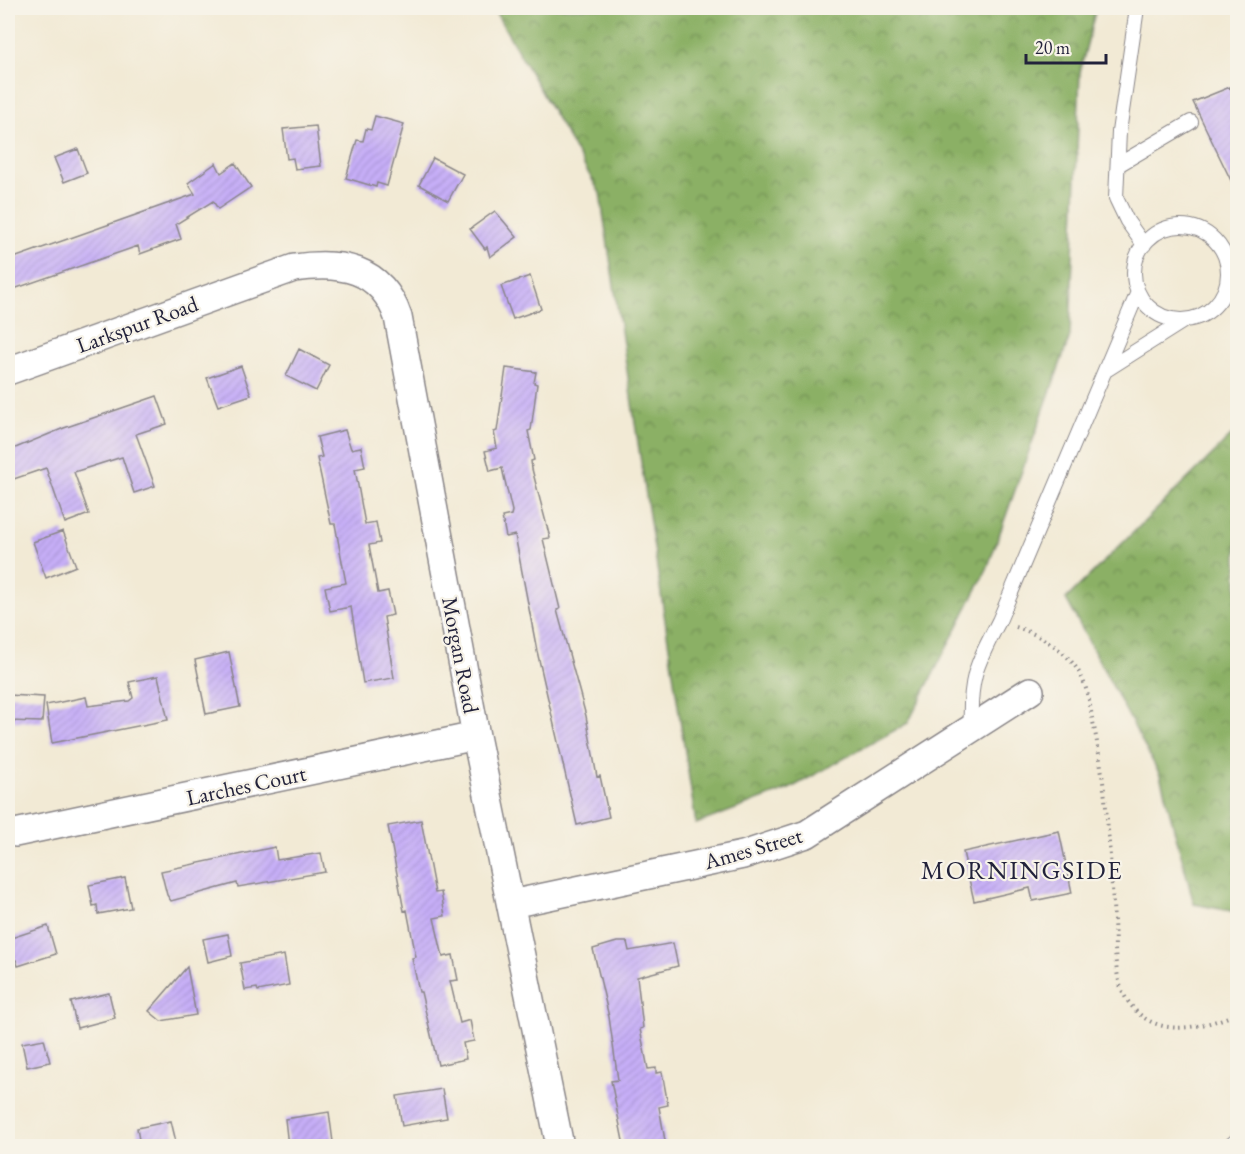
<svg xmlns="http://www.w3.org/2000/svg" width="1245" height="1154" viewBox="0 0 1245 1154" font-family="'EB Garamond',serif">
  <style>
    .forest { fill: url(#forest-crowns); stroke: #566950; stroke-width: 1.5 }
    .building { fill: url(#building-hatch) }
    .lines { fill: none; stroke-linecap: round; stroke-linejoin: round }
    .service-casing { stroke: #8a8688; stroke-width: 16 }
    .minor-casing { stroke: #8a8688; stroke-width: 30 }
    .path { stroke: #8a8688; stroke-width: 4; stroke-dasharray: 1.5 4.5; stroke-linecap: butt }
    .service { stroke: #fff; stroke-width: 14 }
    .minor { stroke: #fff; stroke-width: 27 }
    .labels { text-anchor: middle; stroke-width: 4.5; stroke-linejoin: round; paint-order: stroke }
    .street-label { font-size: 22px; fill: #22223b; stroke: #f7f3e8 }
    .quarter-label { font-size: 26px; letter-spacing: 1.5px; fill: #22223b; stroke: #f7f3e8 }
  </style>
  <defs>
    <pattern id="forest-crowns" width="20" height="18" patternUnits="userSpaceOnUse" patternTransform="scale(1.5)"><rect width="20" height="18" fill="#8bb065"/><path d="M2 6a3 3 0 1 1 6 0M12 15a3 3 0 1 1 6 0" fill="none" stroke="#718f54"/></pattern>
    <pattern id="building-hatch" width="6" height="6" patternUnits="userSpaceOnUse" patternTransform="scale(1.5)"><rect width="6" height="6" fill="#c6aef7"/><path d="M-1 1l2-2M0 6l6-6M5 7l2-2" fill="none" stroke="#aa95d5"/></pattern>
  </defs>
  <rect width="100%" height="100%" fill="#f7f3e8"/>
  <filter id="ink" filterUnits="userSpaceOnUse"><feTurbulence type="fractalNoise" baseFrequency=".0167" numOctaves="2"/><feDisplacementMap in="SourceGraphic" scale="12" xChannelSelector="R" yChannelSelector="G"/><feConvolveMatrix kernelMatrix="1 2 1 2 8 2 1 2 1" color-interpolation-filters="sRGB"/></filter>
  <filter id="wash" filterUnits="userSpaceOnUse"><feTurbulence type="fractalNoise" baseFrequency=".008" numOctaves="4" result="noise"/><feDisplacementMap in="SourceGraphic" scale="24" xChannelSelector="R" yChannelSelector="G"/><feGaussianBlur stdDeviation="1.35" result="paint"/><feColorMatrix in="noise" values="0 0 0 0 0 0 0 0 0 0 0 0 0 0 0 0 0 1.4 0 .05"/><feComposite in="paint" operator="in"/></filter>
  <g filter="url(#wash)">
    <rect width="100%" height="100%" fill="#f2ead5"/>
    <path class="forest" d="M 493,8 L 1096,8 L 1080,72 L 1070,336 L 987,569 L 908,723 L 789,789 L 696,824 L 600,193 Z
      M 1237,430 L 1237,912 L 1194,904 L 1160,775 L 1066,599 Z"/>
    <g id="blocks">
      <path class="building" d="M 1230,87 L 1238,106 L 1238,195 L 1193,102 Z
        M 375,116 L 404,124 L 387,186 L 377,183 L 376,187 L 346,178 L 357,140 L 363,141 L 366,129 L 371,130 Z
        M 316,126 L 321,166 L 295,169 L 293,158 L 287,159 L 283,129 Z
        M 78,149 L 87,173 L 64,182 L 54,158 Z
        M 433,158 L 463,174 L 448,201 L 419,185 Z
        M 216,163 L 221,173 L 235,163 L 251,187 L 218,209 L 213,201 L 176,224 L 181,239 L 140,254 L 138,246 L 8,291 L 8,260 L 195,194 L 188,183 Z
        M 495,211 L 517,237 L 490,257 L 487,247 L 485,249 L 470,229 Z
        M 530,276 L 541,309 L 513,319 L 501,286 Z
        M 299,349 L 329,365 L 316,391 L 286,376 Z
        M 241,366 L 251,395 L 218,406 L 207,378 Z
        M 506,368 L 536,372 L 534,383 L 537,384 L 531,430 L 528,431 L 534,460 L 531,461 L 532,469 L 550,538 L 543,539 L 560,609 L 557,610 L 586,716 L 597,777 L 600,776 L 609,817 L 577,825 L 537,651 L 515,535 L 506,537 L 502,517 L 511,515 L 512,511 L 502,468 L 490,471 L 485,451 L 497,448 L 494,432 L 497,431 Z
        M 157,396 L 167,424 L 136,434 L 155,486 L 134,493 L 122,457 L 74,472 L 89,514 L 65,523 L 46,468 L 8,481 L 8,451 L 64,428 Z
        M 345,430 L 351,449 L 361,447 L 365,467 L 355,469 L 365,524 L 376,522 L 380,543 L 369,545 L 378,593 L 388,591 L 393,615 L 384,617 L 394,678 L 363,683 L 351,607 L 330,611 L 325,587 L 346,583 L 335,524 L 331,524 L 317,458 L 322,457 L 317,437 Z
        M 63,531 L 76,566 L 46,578 L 33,542 Z
        M 229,652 L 240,707 L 206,714 L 195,660 Z
        M 158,676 L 168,720 L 52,743 L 46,705 L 86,697 L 88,706 L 129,701 L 133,698 L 129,682 Z
        M 8,695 L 44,697 L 42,722 L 8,721 Z
        M 421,820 L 435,893 L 441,892 L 445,916 L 434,918 L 443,957 L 453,955 L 458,980 L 450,981 L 460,1023 L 470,1020 L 474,1041 L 463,1043 L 466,1059 L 438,1065 L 421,992 L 419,992 L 412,958 L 416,957 L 407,910 L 404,911 L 388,826 Z
        M 1059,831 L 1072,893 L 1033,901 L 1030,888 L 974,901 L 963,852 Z
        M 275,847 L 277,860 L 321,853 L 325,872 L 238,887 L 237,883 L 171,901 L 167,895 L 161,871 Z
        M 125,878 L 131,908 L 98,914 L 97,905 L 93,906 L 89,885 Z
        M 48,926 L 56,954 L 18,966 L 16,960 L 12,961 L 8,939 Z
        M 228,934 L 232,956 L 208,962 L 203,939 Z
        M 617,942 L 627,942 L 629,951 L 673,943 L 678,966 L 637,977 L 643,1028 L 640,1029 L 648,1069 L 656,1068 L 656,1073 L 662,1072 L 668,1105 L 659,1107 L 666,1146 L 624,1146 L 611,1081 L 618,1080 L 609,1017 L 593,949 Z
        M 284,955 L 289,985 L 258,991 L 257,988 L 245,990 L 240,963 Z
        M 187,967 L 196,1015 L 161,1021 L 149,1011 Z
        M 109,993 L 115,1018 L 77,1028 L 71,1002 Z
        M 44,1039 L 50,1062 L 27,1067 L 22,1043 Z
        M 442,1089 L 447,1118 L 402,1126 L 397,1096 Z
        M 329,1112 L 333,1142 L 288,1146 L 285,1119 Z
        M 171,1121 L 177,1146 L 140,1146 L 137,1128 Z"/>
    </g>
  </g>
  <g filter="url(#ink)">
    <use href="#blocks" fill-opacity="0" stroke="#8a8688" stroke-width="1.5"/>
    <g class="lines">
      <g class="service-casing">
        <path id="service" d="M 1137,8 L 1119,132 L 1116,198 L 1127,221 L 1144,245
          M 1118,165 L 1191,122
          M1134 273a47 47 0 1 1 94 0a47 47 0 1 1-94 0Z
          M 1106,370 L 1185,320
          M 971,729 C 969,677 976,666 999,621 L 1138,292
          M 1230,1146 L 1238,1139"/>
      </g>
      <g class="minor-casing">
        <path id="minor" d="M 8,371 L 294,268 C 340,261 381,267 398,317 L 476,736 L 560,1146
          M 15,833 L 476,736
          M 511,904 L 743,855 L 807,834 L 1030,691"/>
      </g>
      <path class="path" d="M 1016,627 C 1040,635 1067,650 1080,674 C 1088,689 1090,706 1093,722 C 1107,787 1110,855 1114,921 C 1116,948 1112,981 1130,1004 C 1157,1040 1202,1028 1238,1013"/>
      <use href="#service" class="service"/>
      <use href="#minor" class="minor"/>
    </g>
  </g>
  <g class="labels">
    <g class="street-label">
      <text transform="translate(137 324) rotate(-20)" y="8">Larkspur Road</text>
      <text transform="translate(461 655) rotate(79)" y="8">Morgan Road</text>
      <text transform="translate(246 785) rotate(-12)" y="8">Larches Court</text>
      <text transform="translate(753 848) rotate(-16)" y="8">Ames Street</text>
    </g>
    <g class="quarter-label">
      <text x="1022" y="879">MORNINGSIDE</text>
    </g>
  </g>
  <rect width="1245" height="1154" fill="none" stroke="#f7f3e8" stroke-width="30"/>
  <path d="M1026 54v9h80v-9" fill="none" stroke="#22223b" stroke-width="3"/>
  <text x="1035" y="54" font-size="18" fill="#22223b" stroke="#f7f3e8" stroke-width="4.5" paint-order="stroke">20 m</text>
</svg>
